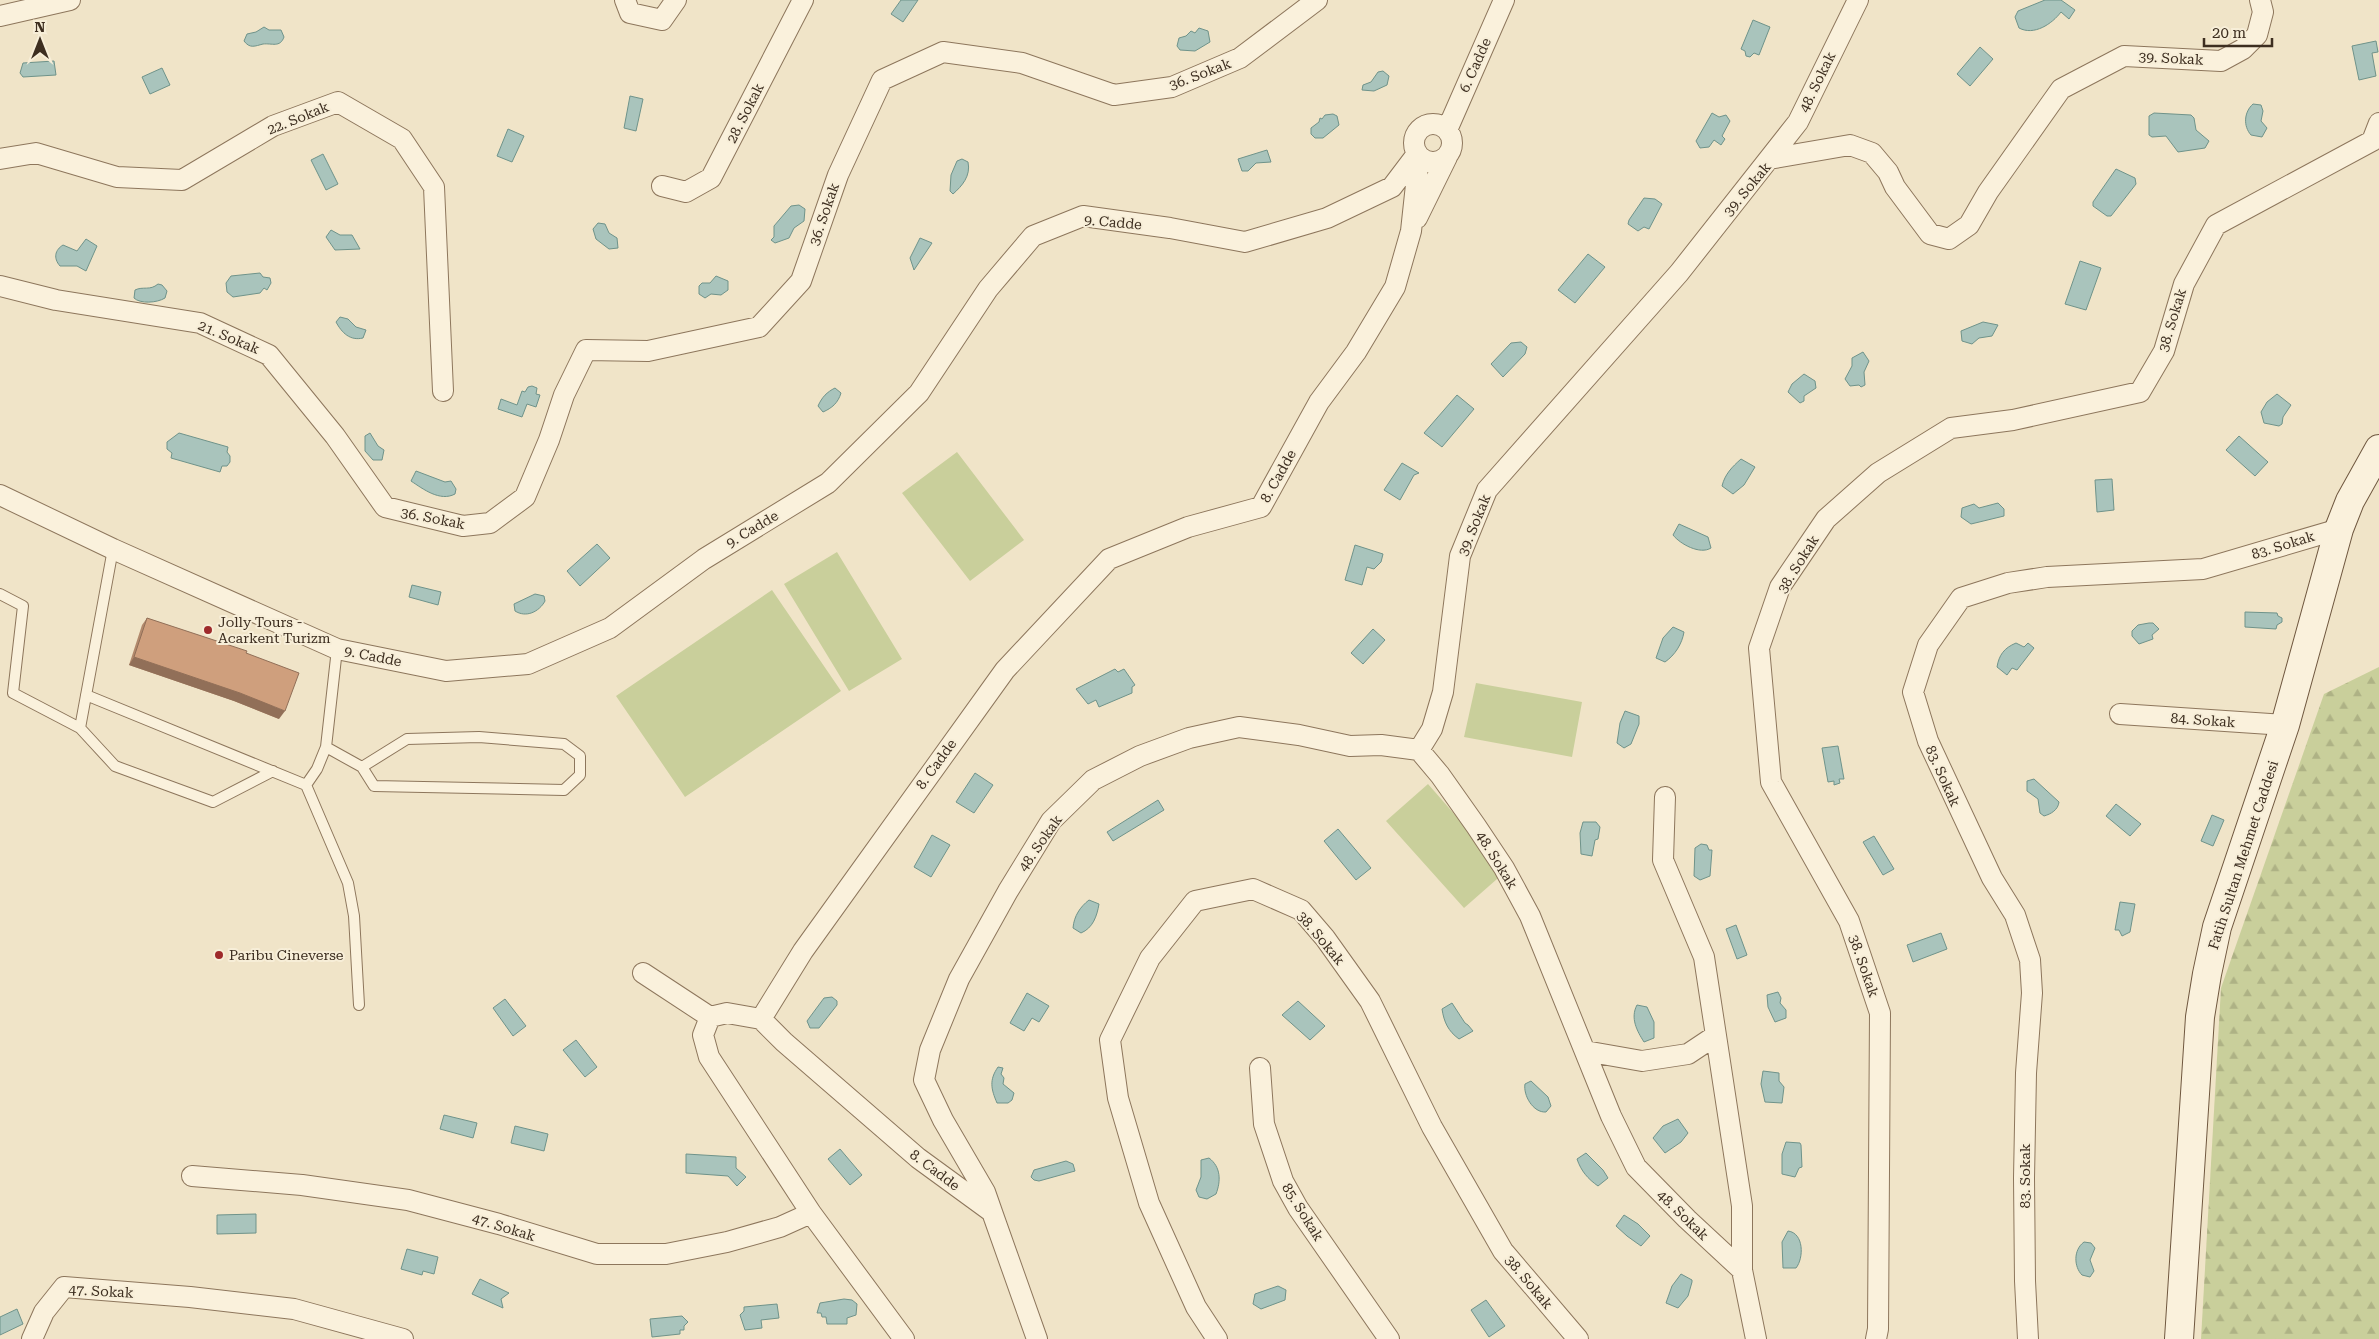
<svg xmlns="http://www.w3.org/2000/svg" width="2379" height="1339" viewBox="0 0 2379 1339" font-family="'Roboto Serif',serif">
  <style>
    .grass { fill: #c9cf9b }
    .forest { fill: url(#forest-firs) }
    .water { fill: #a9c4bc; stroke: #6f938a }
    .lines { fill: none; stroke-linecap: round; stroke-linejoin: round }
    .service-casing { stroke: #8d765c; stroke-width: 12 }
    .minor-casing { stroke: #8d765c; stroke-width: 22 }
    .secondary-casing { stroke: #6f573f; stroke-width: 30 }
    .service { stroke: #faf1dc; stroke-width: 10 }
    .minor { stroke: #faf1dc; stroke-width: 20 }
    .secondary { stroke: #faf1dc; stroke-width: 28 }
    .wall { fill: #b2896c }
    .shaded-wall { fill: #916f58 }
    .building { fill: #cf9f7d; stroke: #916f58 }
    .poi-dot { fill: #9e2a2b; stroke: #f7eed8; stroke-width: 2 }
    .labels { text-anchor: middle; stroke-width: 4; stroke-linejoin: round; paint-order: stroke }
    .street-label { font-size: 14px; fill: #3d2e20; stroke: #f7eed8 }
    .poi-label { font-size: 14px; fill: #3d2e20; stroke: #f7eed8; text-anchor: start }
  </style>
  <defs>
    <pattern id="forest-firs" width="22" height="20" patternUnits="userSpaceOnUse" patternTransform="scale(1.25)"><rect width="22" height="20" fill="#c9cf9b"/><path d="M5 1l3.5 6h-7zM16 11l3.5 6h-7z" fill="#aeb285"/></pattern>
  </defs>
  <rect width="100%" height="100%" fill="#f0e4c8"/>
  <path class="grass" d="M 957,452 L 1024,540 L 970,581 L 902,493 Z
    M 837,552 L 902,659 L 849,691 L 784,584 Z
    M 772,590 L 841,691 L 685,797 L 616,696 Z
    M 1476,683 L 1582,702 L 1572,757 L 1464,737 Z
    M 1428,784 L 1505,872 L 1464,908 L 1386,821 Z"/>
  <path class="forest" d="M 2379,667 L 2379,1339 L 2201,1339 L 2221,988 L 2324,694 Z"/>
  <path class="water" d="M 901,0 L 918,0 L 903,22 L 891,14 Z
    M 2045,0 L 2061,0 L 2075,10 L 2069,19 L 2061,12 C 2052,24 2034,36 2019,28 L 2015,17 L 2018,11 Z
    M 1753,20 L 1770,27 L 1759,55 L 1754,53 L 1750,57 L 1746,56 L 1745,51 L 1741,49 Z
    M 264,27 L 269,30 L 281,30 L 284,37 C 280,48 272,43 263,44 C 255,46 250,49 244,41 L 247,34 L 256,32 Z
    M 1199,28 L 1208,31 L 1210,42 L 1195,51 L 1180,50 L 1177,46 L 1179,38 L 1186,36 L 1191,31 L 1195,33 Z
    M 2376,41 L 2378,52 L 2372,53 L 2376,76 L 2359,80 L 2352,46 Z
    M 1980,47 L 1993,59 L 1970,86 L 1957,74 Z
    M 54,61 L 56,75 L 23,77 L 20,73 L 23,63 Z
    M 162,68 L 170,85 L 150,94 L 142,77 Z
    M 1383,71 L 1389,76 L 1387,85 L 1374,91 L 1362,90 L 1363,85 L 1371,82 L 1378,72 Z
    M 630,96 L 643,99 L 636,131 L 624,128 Z
    M 2253,104 L 2261,105 L 2263,111 L 2261,121 L 2267,128 L 2262,137 L 2251,135 C 2243,126 2244,112 2253,104 Z
    M 1712,113 L 1719,117 L 1726,115 L 1730,121 L 1722,136 L 1725,139 L 1721,145 L 1714,140 L 1709,147 L 1700,148 L 1696,141 Z
    M 2154,113 L 2191,115 L 2194,118 L 2196,130 L 2209,141 L 2205,148 L 2178,152 L 2166,136 L 2152,137 L 2149,135 L 2149,116 Z
    M 1333,114 L 1337,116 L 1339,125 L 1323,138 L 1315,138 L 1311,134 L 1311,128 L 1319,122 L 1320,118 L 1322,119 L 1325,115 Z
    M 508,129 L 524,136 L 512,162 L 497,156 Z
    M 1267,150 L 1271,162 L 1256,163 L 1248,171 L 1242,171 L 1238,159 Z
    M 323,154 L 338,184 L 326,190 L 311,160 Z
    M 962,159 L 968,162 C 971,176 962,186 953,194 L 950,191 L 951,175 L 957,161 Z
    M 2116,169 L 2135,178 L 2136,184 L 2111,216 L 2107,216 L 2093,206 L 2093,202 Z
    M 1644,198 L 1655,199 L 1662,204 L 1649,229 L 1644,227 L 1638,231 L 1628,224 L 1629,220 Z
    M 799,205 L 805,209 L 804,221 L 794,228 L 789,238 L 775,243 L 771,240 L 774,237 L 774,226 L 791,206 Z
    M 598,223 L 605,224 L 609,233 L 617,238 L 618,248 L 609,249 L 596,239 L 593,229 Z
    M 331,230 L 340,235 L 352,235 L 360,249 L 335,250 L 326,237 Z
    M 920,238 L 932,243 L 914,270 L 910,258 Z
    M 86,239 L 97,246 L 86,271 L 77,266 L 60,266 C 53,258 55,250 63,245 L 77,251 Z
    M 1588,254 L 1605,267 L 1575,303 L 1558,290 Z
    M 2080,261 L 2101,268 L 2086,310 L 2065,304 Z
    M 260,273 L 263,277 L 270,278 L 271,283 L 267,290 L 264,288 L 260,293 L 233,297 L 227,292 L 226,283 L 231,276 Z
    M 716,276 L 728,281 L 728,290 L 721,295 L 711,294 L 705,298 L 699,294 L 699,286 L 702,283 L 710,283 Z
    M 158,284 L 162,285 L 167,291 L 165,298 C 157,303 140,304 134,298 L 135,290 C 143,286 150,291 158,284 Z
    M 340,317 L 348,319 L 356,327 L 366,330 L 363,338 C 350,341 342,333 336,322 Z
    M 1983,322 L 1998,325 L 1992,336 L 1979,338 L 1972,344 L 1962,341 L 1961,331 Z
    M 1521,342 L 1527,347 L 1525,354 L 1503,377 L 1491,364 L 1511,343 Z
    M 1863,352 L 1869,361 L 1864,372 L 1865,385 L 1861,387 L 1859,385 L 1850,386 L 1845,379 L 1852,366 L 1852,358 Z
    M 1804,374 L 1815,381 L 1816,388 L 1804,396 L 1804,401 L 1800,403 L 1788,392 L 1792,384 Z
    M 532,386 L 537,388 L 536,394 L 540,395 L 536,407 L 527,404 L 522,417 L 498,409 L 501,399 L 517,405 L 522,391 L 525,392 L 528,387 Z
    M 835,388 L 841,393 C 838,403 832,408 823,412 L 818,406 C 822,397 827,392 835,388 Z
    M 2277,394 L 2291,405 L 2283,417 L 2282,424 L 2279,426 L 2264,423 L 2261,412 L 2267,402 Z
    M 1457,395 L 1474,409 L 1442,447 L 1424,433 Z
    M 179,433 L 228,447 L 227,452 L 230,456 L 230,462 L 227,466 L 222,466 L 220,472 L 171,458 L 172,453 L 167,449 L 167,442 Z
    M 370,433 L 378,446 L 384,450 L 382,460 L 373,460 L 365,451 L 365,436 Z
    M 2239,436 L 2268,462 L 2255,476 L 2226,450 Z
    M 1741,459 L 1755,467 L 1744,485 L 1733,494 L 1722,486 C 1725,474 1732,467 1741,459 Z
    M 1402,463 L 1419,473 L 1414,475 L 1400,500 L 1384,490 Z
    M 416,471 L 445,482 L 451,481 L 456,489 L 455,494 C 440,502 423,489 411,481 Z
    M 2112,479 L 2114,510 L 2097,512 L 2095,480 Z
    M 1998,503 L 2004,509 L 2004,516 L 1971,524 L 1961,517 L 1962,508 L 1974,504 L 1979,508 Z
    M 1679,524 L 1708,537 L 1711,548 C 1700,555 1680,544 1673,535 Z
    M 597,544 L 610,558 L 580,586 L 567,571 Z
    M 1355,545 L 1383,554 L 1381,562 L 1374,569 L 1367,567 L 1362,585 L 1345,580 Z
    M 412,585 L 441,592 L 438,605 L 409,597 Z
    M 535,594 L 544,596 L 545,601 C 539,612 526,618 515,611 L 514,604 Z
    M 2245,612 L 2277,613 L 2278,616 L 2282,618 L 2282,622 L 2277,625 L 2276,629 L 2245,627 Z
    M 2149,623 L 2153,623 L 2159,629 L 2152,635 L 2153,639 L 2139,644 L 2132,636 L 2132,631 L 2138,625 Z
    M 1673,627 L 1684,632 C 1682,644 1675,655 1665,662 L 1656,658 L 1663,638 Z
    M 1373,629 L 1385,640 L 1363,664 L 1351,653 Z
    M 2016,643 L 2024,647 L 2028,643 L 2034,648 L 2017,670 L 2012,668 L 2007,675 L 1997,667 C 1999,655 2004,648 2016,643 Z
    M 1115,669 L 1118,672 L 1124,669 L 1135,685 L 1132,687 L 1132,693 L 1099,707 L 1096,700 L 1088,704 L 1076,689 Z
    M 1625,711 L 1639,716 L 1639,724 L 1631,744 L 1624,748 L 1617,743 L 1620,723 Z
    M 1838,746 L 1844,779 L 1839,779 L 1840,783 L 1834,785 L 1834,781 L 1828,782 L 1822,748 Z
    M 975,773 L 993,785 L 974,813 L 956,802 Z
    M 2034,779 L 2059,802 C 2058,810 2051,814 2044,816 L 2040,813 L 2038,799 L 2027,791 L 2027,781 Z
    M 1158,800 L 1164,810 L 1113,841 L 1107,832 Z
    M 2116,804 L 2141,824 L 2130,836 L 2106,816 Z
    M 2212,815 L 2224,820 L 2213,846 L 2201,841 Z
    M 1583,822 L 1596,822 L 1600,827 L 1598,839 L 1595,840 L 1592,856 L 1581,854 L 1580,833 Z
    M 1338,829 L 1371,868 L 1356,880 L 1324,841 Z
    M 932,835 L 950,845 L 931,877 L 914,867 Z
    M 1874,836 L 1894,869 L 1883,875 L 1863,842 Z
    M 1701,844 L 1707,845 L 1709,850 L 1712,850 L 1710,876 L 1700,880 L 1694,876 L 1695,848 Z
    M 1089,900 L 1099,904 C 1097,916 1093,928 1081,933 L 1073,928 C 1074,916 1080,907 1089,900 Z
    M 2120,902 L 2135,904 L 2130,932 L 2122,936 L 2119,930 L 2115,930 Z
    M 1736,925 L 1747,955 L 1737,959 L 1726,929 Z
    M 1941,933 L 1947,949 L 1913,962 L 1907,945 Z
    M 1778,992 L 1781,998 L 1780,1003 L 1786,1010 L 1786,1018 L 1775,1022 L 1768,1007 L 1767,995 Z
    M 1027,993 L 1049,1006 L 1039,1022 L 1032,1018 L 1024,1031 L 1010,1023 Z
    M 832,997 L 837,1001 L 837,1005 L 819,1028 L 810,1028 L 807,1021 L 824,998 Z
    M 505,999 L 526,1026 L 513,1036 L 493,1008 Z
    M 1298,1001 L 1325,1026 L 1310,1040 L 1282,1015 Z
    M 1452,1003 L 1465,1023 L 1468,1025 L 1473,1031 L 1459,1039 C 1448,1031 1444,1022 1442,1009 Z
    M 1637,1005 L 1647,1007 L 1654,1022 L 1654,1038 L 1644,1042 C 1637,1031 1630,1018 1637,1005 Z
    M 576,1040 L 597,1067 L 585,1077 L 563,1050 Z
    M 998,1067 L 1003,1068 L 1001,1074 L 1004,1078 L 1003,1084 L 1014,1093 L 1012,1100 L 1008,1103 L 997,1103 C 991,1089 989,1080 998,1067 Z
    M 1763,1071 L 1779,1073 L 1779,1081 L 1784,1087 L 1782,1103 L 1765,1102 L 1761,1084 Z
    M 1531,1081 L 1548,1097 L 1551,1106 L 1546,1112 C 1533,1113 1523,1095 1525,1084 Z
    M 444,1115 L 477,1123 L 473,1138 L 440,1129 Z
    M 1678,1119 L 1688,1133 L 1681,1142 L 1665,1153 L 1653,1138 L 1663,1126 Z
    M 515,1126 L 548,1134 L 544,1151 L 511,1143 Z
    M 1786,1142 L 1800,1143 L 1801,1145 L 1802,1167 L 1799,1168 L 1795,1177 L 1782,1174 L 1782,1154 Z
    M 840,1149 L 862,1175 L 850,1185 L 828,1159 Z
    M 1586,1153 L 1603,1170 L 1608,1178 L 1598,1186 C 1588,1179 1581,1171 1577,1159 Z
    M 686,1154 L 736,1157 L 736,1168 L 746,1177 L 737,1186 L 728,1176 L 686,1173 Z
    M 1209,1158 C 1221,1167 1221,1181 1216,1194 L 1207,1199 L 1199,1197 L 1196,1190 L 1201,1177 L 1201,1160 Z
    M 1066,1161 L 1073,1164 L 1075,1171 L 1039,1181 L 1034,1180 L 1031,1177 L 1034,1170 Z
    M 256,1214 L 256,1233 L 217,1234 L 217,1215 Z
    M 1624,1215 L 1638,1224 L 1650,1236 L 1641,1246 L 1627,1236 L 1616,1226 Z
    M 1788,1231 C 1804,1233 1804,1258 1796,1268 L 1783,1268 L 1782,1242 Z
    M 2084,1242 L 2091,1243 L 2095,1248 L 2090,1260 L 2094,1271 L 2090,1277 L 2082,1275 C 2074,1267 2073,1250 2084,1242 Z
    M 407,1249 L 438,1257 L 434,1274 L 423,1271 L 422,1275 L 401,1269 Z
    M 1681,1274 L 1692,1280 L 1692,1282 L 1688,1296 L 1678,1308 L 1666,1303 L 1672,1286 Z
    M 480,1279 L 509,1293 L 501,1299 L 503,1308 L 472,1294 Z
    M 1278,1286 L 1286,1290 L 1285,1300 L 1261,1309 L 1253,1304 L 1255,1294 Z
    M 844,1299 L 852,1300 L 857,1304 L 856,1315 L 847,1318 L 847,1324 L 827,1324 L 826,1317 L 822,1317 L 821,1313 L 817,1313 L 820,1303 Z
    M 1486,1300 L 1505,1326 L 1489,1337 L 1471,1310 Z
    M 777,1304 L 779,1318 L 761,1320 L 762,1328 L 745,1330 L 740,1315 L 744,1311 L 744,1307 Z
    M 17,1309 L 23,1324 L 0,1335 L 0,1317 Z
    M 682,1316 L 688,1322 L 684,1326 L 684,1330 L 680,1330 L 680,1334 L 652,1337 L 650,1319 Z"/>
  <g class="lines">
    <g class="service-casing">
      <path id="service" d="M 0,594 L 23,606 L 13,693 L 80,728 L 115,766 L 213,802 L 273,771
        M 86,695 L 306,785 L 348,883 L 354,916 L 359,1005
        M 80,728 L 113,549
        M 479,737 L 564,744 L 580,756 L 580,775 L 564,790 L 374,786 L 362,767 L 407,739 Z
        M 326,747 L 362,767
        M 306,785 L 317,769 L 326,747 L 337,649"/>
    </g>
    <g class="minor-casing">
      <path id="minor" d="M 625,0 L 630,13 L 662,20 L 676,0
        M 0,16 L 70,0
        M1414 143a19 19 0 1 1 38 0a19 19 0 1 1-38 0Z
        M 1447,130 L 1504,0
        M 0,159 L 36,153 L 117,177 L 182,180 L 273,126 L 338,102 L 402,139 L 434,187 L 443,391
        M 1769,159 L 1850,145 L 1872,153 L 1888,172 L 1895,187 L 1930,234 L 1949,239 L 1969,225 L 1988,192 L 2061,89 L 2124,56 L 2221,61 L 2243,49 L 2257,35 L 2263,12 L 2260,0
        M 662,186 L 686,192 L 711,178 L 803,0
        M 1417,218 L 1447,157
        M 0,286 L 56,300 L 200,323 L 269,355 L 335,436 L 385,507 L 463,526 L 490,523 L 525,497 L 549,440 L 564,395 L 586,350 L 648,351 L 759,327 L 801,281 L 838,175 L 882,80 L 943,52 L 1022,63 L 1114,95 L 1172,87 L 1240,58 L 1317,0
        M 0,495 L 113,549 L 337,649 L 446,671 L 528,664 L 610,628 L 704,559 L 828,483 L 919,393 L 988,289 L 1033,236 L 1083,216 L 1170,228 L 1245,242 L 1327,218 L 1392,187 L 1417,154
        M 2120,714 L 2285,725
        M 1419,750 L 1432,729 L 1443,692 L 1460,556 L 1487,490 L 1679,273 L 1798,122 L 1858,0
        M 643,973 L 710,1017
        M 761,1019 L 803,951 L 1005,670 L 1109,559 L 1188,527 L 1261,507 L 1319,402 L 1356,352 L 1395,287 L 1411,231 L 1419,157
        M 761,1019 L 727,1013 L 710,1017 L 703,1035 L 709,1057 L 811,1213 L 904,1339
        M 761,1019 L 784,1042 L 918,1158 L 992,1212 L 1037,1339
        M 1585,1051 L 1642,1061 L 1688,1054 L 1715,1036
        M 1260,1068 L 1264,1124 L 1283,1181 L 1298,1208 L 1389,1339
        M 192,1176 L 302,1185 L 408,1200 L 499,1224 L 597,1254 L 666,1254 L 727,1242 L 780,1227 L 811,1213
        M 992,1212 L 985,1192 L 943,1120 L 924,1080 L 930,1050 L 959,979 L 1008,891 L 1051,821 L 1093,780 L 1140,756 L 1189,738 L 1239,727 L 1299,735 L 1350,746 L 1381,745 L 1419,750 L 1440,775 L 1476,826 L 1504,868 L 1530,916 L 1611,1116 L 1636,1167 L 1687,1219 L 1742,1270 L 1742,1206 L 1704,957 L 1663,860 L 1665,797
        M 1742,1270 L 1756,1339
        M 32,1339 L 44,1312 L 64,1287 L 190,1297 L 294,1309 L 403,1339
        M 1217,1339 L 1196,1307 L 1149,1203 L 1118,1098 L 1110,1040 L 1150,958 L 1195,901 L 1253,889 L 1301,910 L 1325,938 L 1370,1001 L 1432,1127 L 1503,1251 L 1578,1339
        M 1876,1339 L 1878,1329 L 1880,1013 L 1849,921 L 1771,782 L 1759,648 L 1780,587 L 1826,519 L 1878,473 L 1951,428 L 2013,420 L 2140,392 L 2164,351 L 2184,284 L 2216,225 L 2372,141 L 2379,123
        M 2028,1339 L 2025,1281 L 2024,1178 L 2026,1073 L 2032,993 L 2030,960 L 2015,915 L 1992,878 L 1928,741 L 1913,692 L 1928,645 L 1961,598 L 2008,583 L 2047,577 L 2203,569 L 2339,529"/>
    </g>
    <g class="secondary-casing">
      <path id="secondary" d="M 2179,1339 L 2200,1017 L 2207,974 L 2217,927 L 2285,725 L 2339,529 L 2350,501 L 2379,449"/>
    </g>
    <use href="#service" class="service"/>
    <use href="#minor" class="minor"/>
    <use href="#secondary" class="secondary"/>
  </g>
  <path class="wall" d="M 147,618 L 246,653 L 279,719 L 234,701 L 129,665 L 142,625 Z"/>
  <path class="shaded-wall" d="M 134,657 L 240,693 L 285,711 L 279,719 L 234,701 L 129,665 Z"/>
  <path class="building" d="M 147,618 L 247,651 L 246,653 L 299,673 L 285,711 L 240,693 L 134,657 Z"/>
  <g class="poi-dot">
    <circle cx="208" cy="630" r="5"/>
    <circle cx="219" cy="955" r="5"/>
  </g>
  <g class="labels">
    <g class="street-label">
      <text transform="translate(2171 58) rotate(3)" y="5">39. Sokak</text>
      <text transform="translate(1475 65) rotate(-66)" y="5">6. Cadde</text>
      <text transform="translate(1200 74) rotate(-21)" y="5">36. Sokak</text>
      <text transform="translate(1817 82) rotate(-64)" y="5">48. Sokak</text>
      <text transform="translate(745 113) rotate(-63)" y="5">28. Sokak</text>
      <text transform="translate(298 118) rotate(-22)" y="5">22. Sokak</text>
      <text transform="translate(1747 189) rotate(-50)" y="5">39. Sokak</text>
      <text transform="translate(824 214) rotate(-71)" y="5">36. Sokak</text>
      <text transform="translate(1113 222) rotate(5)" y="5">9. Cadde</text>
      <text transform="translate(2172 320) rotate(-73)" y="5">38. Sokak</text>
      <text transform="translate(229 337) rotate(23)" y="5">21. Sokak</text>
      <text transform="translate(1278 476) rotate(-61)" y="5">8. Cadde</text>
      <text transform="translate(433 518) rotate(11)" y="5">36. Sokak</text>
      <text transform="translate(1474 525) rotate(-68)" y="5">39. Sokak</text>
      <text transform="translate(752 529) rotate(-31)" y="5">9. Cadde</text>
      <text transform="translate(2283 545) rotate(-17)" y="5">83. Sokak</text>
      <text transform="translate(1798 564) rotate(-58)" y="5">38. Sokak</text>
      <text transform="translate(373 656) rotate(11)" y="5">9. Cadde</text>
      <text transform="translate(2203 720) rotate(4)" y="5">84. Sokak</text>
      <text transform="translate(936 764) rotate(-54)" y="5">8. Cadde</text>
      <text transform="translate(1943 776) rotate(66)" y="5">83. Sokak</text>
      <text transform="translate(1040 843) rotate(-55)" y="5">48. Sokak</text>
      <text transform="translate(2243 855) rotate(-72)" y="5">Fatih Sultan Mehmet Caddesi</text>
      <text transform="translate(1497 860) rotate(58)" y="5">48. Sokak</text>
      <text transform="translate(1321 938) rotate(50)" y="5">38. Sokak</text>
      <text transform="translate(1864 966) rotate(71)" y="5">38. Sokak</text>
      <text transform="translate(935 1170) rotate(37)" y="5">8. Cadde</text>
      <text transform="translate(2025 1176) rotate(-90)" y="5">83. Sokak</text>
      <text transform="translate(1303 1212) rotate(58)" y="5">85. Sokak</text>
      <text transform="translate(1683 1215) rotate(44)" y="5">48. Sokak</text>
      <text transform="translate(504 1227) rotate(17)" y="5">47. Sokak</text>
      <text transform="translate(1529 1282) rotate(50)" y="5">38. Sokak</text>
      <text transform="translate(101 1291) rotate(3)" y="5">47. Sokak</text>
    </g>
    <g class="poi-label">
      <text x="218" y="627">Jolly Tours -<tspan x="218" dy="16">Acarkent Turizm</tspan></text>
      <text x="229" y="960">Paribu Cineverse</text>
    </g>
  </g>
  <g transform="translate(40 40)" stroke="#f7eed8" stroke-width="4" paint-order="stroke">
  <path d="M0-4L9 19L0 12L-9 19Z" fill="#3d2e20"/>
  <text y="-8" font-size="14" font-weight="bold" text-anchor="middle" fill="#3d2e20">N</text>
  </g>
  <path d="M2204 38v8h68v-8" fill="none" stroke="#3d2e20" stroke-width="2.5"/>
  <text x="2212" y="38" font-size="15" fill="#3d2e20" stroke="#f7eed8" stroke-width="4" paint-order="stroke">20 m</text>
</svg>
